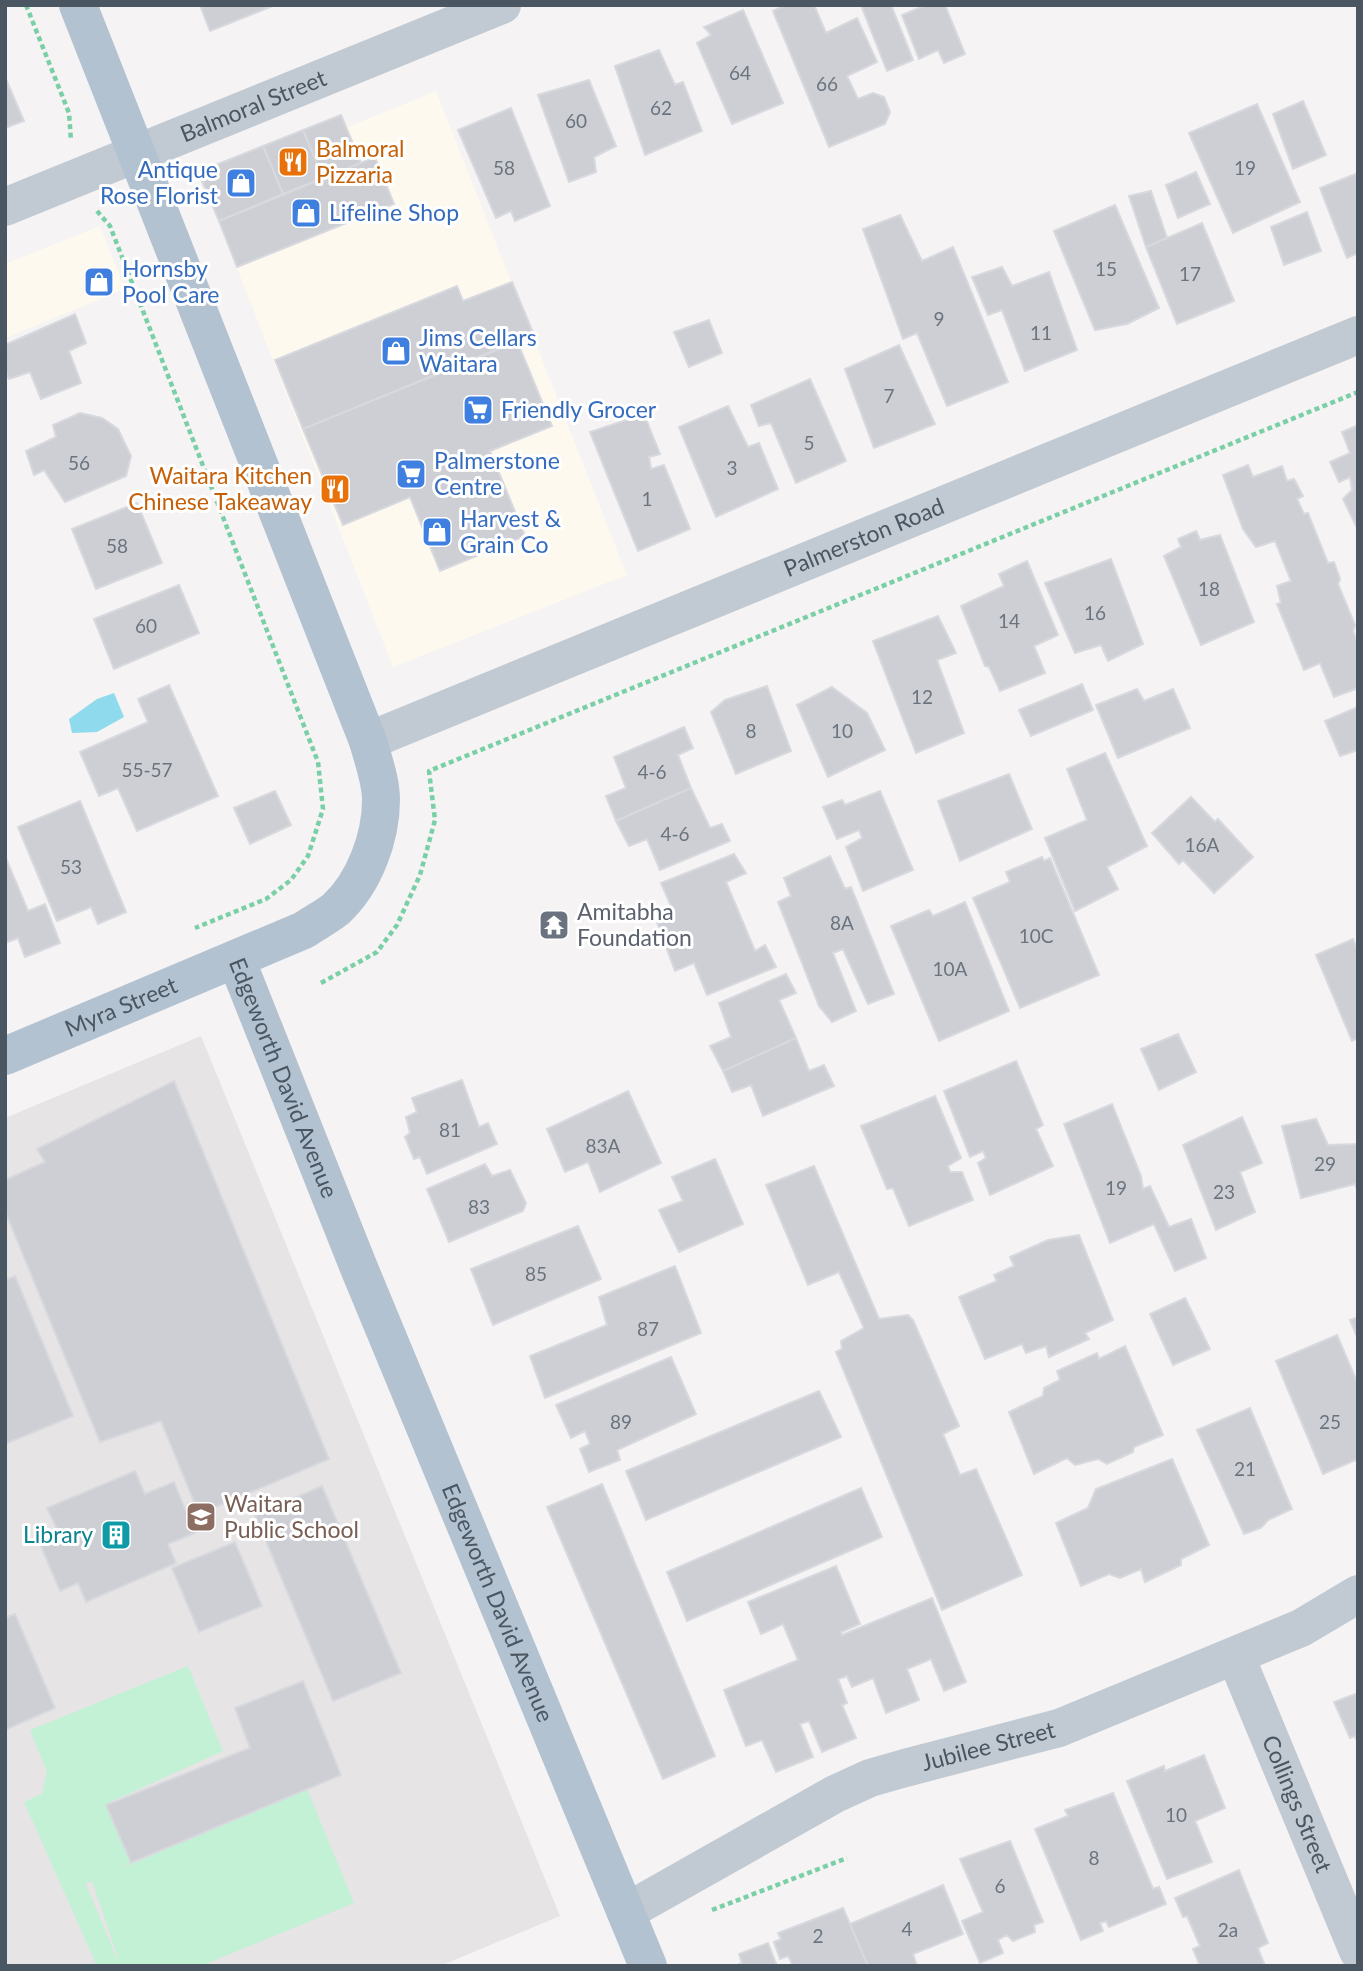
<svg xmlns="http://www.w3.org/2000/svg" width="1363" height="1971" viewBox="0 0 1363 1971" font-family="Lato,sans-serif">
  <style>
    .commercial { fill: #fdf9ef }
    .education { fill: #e6e4e5 }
    .green { fill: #c3f1d5; fill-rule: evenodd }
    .water { fill: #90daee }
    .building { fill: #cdcfd5; stroke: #d7d9de; stroke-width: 2 }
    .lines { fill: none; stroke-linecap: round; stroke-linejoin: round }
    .path { stroke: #7ad0a6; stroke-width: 4.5; stroke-dasharray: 5 3.5; stroke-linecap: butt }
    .minor { stroke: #c1cad2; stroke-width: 38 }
    .major { stroke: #b3c2d1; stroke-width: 38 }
    .labels { text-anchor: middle; stroke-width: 6; stroke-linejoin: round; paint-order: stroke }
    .number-label { font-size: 19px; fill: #6b747e }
    .street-label { font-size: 23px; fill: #4a5661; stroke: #fff }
    .food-label { font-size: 23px; fill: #c56008; stroke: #fff; text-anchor: start }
    .shop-label { font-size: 23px; fill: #366cbe; stroke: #fff; text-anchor: start }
    .worship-label { font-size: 23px; fill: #5b616d; stroke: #fff; text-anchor: start }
    .education-label { font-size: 23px; fill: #785e54; stroke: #fff; text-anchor: start }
    .culture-label { font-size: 23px; fill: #0d838f; stroke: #fff; text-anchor: end }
  </style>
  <rect width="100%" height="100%" fill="#f5f3f3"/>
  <path class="commercial" d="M 436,91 L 627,575 L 393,667 L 209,197 L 213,182 Z
    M 100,226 L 125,289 L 5,338 L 5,264 Z"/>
  <path class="education" d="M 201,1036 L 560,1916 L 440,1966 L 5,1966 L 5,1118 Z"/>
  <path class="green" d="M 188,1666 L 223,1751 L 106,1804 L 131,1863 L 120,1869 L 307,1789 L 354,1903 L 201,1966 L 97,1966 L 24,1802 L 42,1794 L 47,1772 L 30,1730 ZM 92,1881 L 118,1958 L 117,1959 L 86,1884 Z"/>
  <path class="water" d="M 114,693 L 124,717 L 97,732 L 72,733 L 69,719 L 97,699 Z"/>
  <path class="building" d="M 200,5 L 275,5 L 210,31 Z
    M 786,5 L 814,5 L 826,33 L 857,18 L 877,62 L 847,76 L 858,99 L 873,93 L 884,97 L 890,112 L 885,124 L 829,147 L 773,11 Z
    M 861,5 L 891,5 L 913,60 L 887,71 Z
    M 926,5 L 945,5 L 965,54 L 944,63 L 938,50 L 919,59 L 902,15 Z
    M 743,10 L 783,103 L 732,124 L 697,43 L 711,35 L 704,27 Z
    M 659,50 L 675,85 L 683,82 L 702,131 L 645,155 L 615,66 Z
    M 5,77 L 24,121 L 5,128 Z
    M 589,80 L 616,146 L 594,157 L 596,172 L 569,182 L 538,95 Z
    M 1303,101 L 1326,155 L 1293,169 L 1273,114 Z
    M 1257,104 L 1300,202 L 1233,233 L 1189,133 Z
    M 511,108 L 550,206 L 515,221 L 511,211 L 496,218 L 458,130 Z
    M 341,115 L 361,163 L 323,178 L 303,130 Z
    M 303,130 L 323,178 L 283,194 L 263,146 Z
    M 263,146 L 283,194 L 219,221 L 198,172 Z
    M 375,157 L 394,204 L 237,267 L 219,221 Z
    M 1196,172 L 1210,204 L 1178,218 L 1166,185 Z
    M 1358,173 L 1358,253 L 1347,258 L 1320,188 Z
    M 1151,191 L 1167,238 L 1146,247 L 1129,196 Z
    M 1115,205 L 1159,308 L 1127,324 L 1095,330 L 1054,231 Z
    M 1307,212 L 1321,251 L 1284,265 L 1271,227 Z
    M 900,215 L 922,261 L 953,247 L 1008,382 L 947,406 L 917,333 L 903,339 L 863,229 Z
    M 1202,223 L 1234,301 L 1177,324 L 1146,247 Z
    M 1002,267 L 1012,286 L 1049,272 L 1077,350 L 1025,371 L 1002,310 L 988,315 L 972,277 Z
    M 512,282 L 534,335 L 303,429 L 275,360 L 457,286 L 463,301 Z
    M 75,314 L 86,343 L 69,351 L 81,383 L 41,399 L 30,372 L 9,379 L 5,370 L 5,345 Z
    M 709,320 L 722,353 L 689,367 L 674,332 Z
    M 517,341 L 552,426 L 490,451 L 525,536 L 440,571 L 410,497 L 343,525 L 303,429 Z
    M 899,345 L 935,424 L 874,448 L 845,369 Z
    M 810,379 L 846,461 L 796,483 L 771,423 L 759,426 L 751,405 Z
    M 728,406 L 748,447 L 759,443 L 778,489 L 716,517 L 679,427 Z
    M 80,413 L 102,418 L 118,429 L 131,456 L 126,476 L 65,502 L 44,470 L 34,475 L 26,451 L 56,437 L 53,425 Z
    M 644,414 L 660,454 L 649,457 L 651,469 L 664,465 L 690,529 L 638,551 L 590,432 Z
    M 1358,425 L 1358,530 L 1343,499 L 1352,490 L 1350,477 L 1339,482 L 1330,462 L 1350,453 L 1342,432 Z
    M 1248,465 L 1253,477 L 1282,466 L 1287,481 L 1294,479 L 1303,496 L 1297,499 L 1304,514 L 1308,513 L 1328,563 L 1334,562 L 1340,579 L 1338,584 L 1355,625 L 1353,631 L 1358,645 L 1358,688 L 1334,697 L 1320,663 L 1304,670 L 1277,604 L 1281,603 L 1277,586 L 1291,581 L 1275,541 L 1256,547 L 1243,529 L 1223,475 Z
    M 137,503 L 162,563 L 96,589 L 72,529 Z
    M 1196,531 L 1200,540 L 1220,535 L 1254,622 L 1201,645 L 1164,556 L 1181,547 L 1178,539 Z
    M 1111,559 L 1143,644 L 1108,661 L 1101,645 L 1075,653 L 1045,583 Z
    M 1027,561 L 1058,635 L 1034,646 L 1045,673 L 1000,691 L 989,667 L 985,666 L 961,606 L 1004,586 L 999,574 Z
    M 179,585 L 199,633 L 114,669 L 94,619 Z
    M 938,616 L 956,653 L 937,660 L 964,733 L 916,753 L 873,641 Z
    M 1082,684 L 1093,710 L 1031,736 L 1019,710 Z
    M 169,685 L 218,796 L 137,831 L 118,788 L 99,796 L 80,752 L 148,722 L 138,699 Z
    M 767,686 L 791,751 L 736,774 L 711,712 L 725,700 Z
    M 832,687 L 867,713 L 885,750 L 828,777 L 797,705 Z
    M 1137,689 L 1144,701 L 1173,689 L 1190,728 L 1118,758 L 1096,705 Z
    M 1358,707 L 1358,750 L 1340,756 L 1325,721 Z
    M 684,727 L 693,748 L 678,755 L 691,788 L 616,821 L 606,796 L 626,788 L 614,757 Z
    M 1105,753 L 1147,846 L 1107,867 L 1118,889 L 1075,911 L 1045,838 L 1087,820 L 1067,769 Z
    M 1009,774 L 1032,829 L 960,861 L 938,801 Z
    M 691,788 L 710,828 L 722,824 L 730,841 L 660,870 L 647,839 L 629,846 L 616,821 Z
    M 275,791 L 291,825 L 250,844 L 234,808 Z
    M 880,791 L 913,870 L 863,891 L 846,847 L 862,838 L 859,830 L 837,839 L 823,807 L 842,800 L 845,805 Z
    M 1191,797 L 1215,822 L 1218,819 L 1253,857 L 1214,893 L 1183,860 L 1179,864 L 1152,833 Z
    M 80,801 L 126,912 L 98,924 L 91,907 L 57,921 L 18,827 Z
    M 734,854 L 746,873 L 726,882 L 755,951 L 765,945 L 776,967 L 707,995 L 694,963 L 675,971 L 657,922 L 674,913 L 661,883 Z
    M 5,856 L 28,911 L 45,904 L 60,943 L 25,957 L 18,938 L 5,943 Z
    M 830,856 L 845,889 L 851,887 L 894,994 L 868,1004 L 843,949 L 833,953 L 856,1011 L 832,1022 L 819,1006 L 778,902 L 791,896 L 784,878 Z
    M 1042,857 L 1044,861 L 1050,858 L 1099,975 L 1020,1008 L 973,898 L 1010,882 L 1006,872 Z
    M 965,902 L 1009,1011 L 939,1041 L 891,926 L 929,910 L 933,916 Z
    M 1353,939 L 1358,952 L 1358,1038 L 1352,1041 L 1316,955 Z
    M 786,974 L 796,993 L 779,1000 L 796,1038 L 723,1071 L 710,1046 L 731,1037 L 719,1003 Z
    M 1178,1034 L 1196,1072 L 1159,1090 L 1141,1049 Z
    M 796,1038 L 809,1071 L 824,1065 L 834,1086 L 763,1116 L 751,1085 L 732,1092 L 723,1071 Z
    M 1016,1061 L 1043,1125 L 1036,1129 L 1053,1166 L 990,1195 L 978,1163 L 986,1158 L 983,1151 L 970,1157 L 944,1091 Z
    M 462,1080 L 479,1127 L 488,1123 L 497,1144 L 427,1174 L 420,1157 L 414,1159 L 405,1137 L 410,1133 L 406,1117 L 417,1112 L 412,1098 Z
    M 174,1081 L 329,1459 L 199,1514 L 161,1421 L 100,1442 L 5,1211 L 5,1180 L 45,1162 L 37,1149 Z
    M 628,1091 L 661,1163 L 600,1192 L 588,1162 L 565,1172 L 547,1129 Z
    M 935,1096 L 961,1158 L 948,1166 L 950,1172 L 962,1172 L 973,1200 L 909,1226 L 893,1188 L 887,1189 L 861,1126 Z
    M 1112,1104 L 1141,1176 L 1143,1189 L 1150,1186 L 1169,1227 L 1191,1219 L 1206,1258 L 1175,1271 L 1154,1224 L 1110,1243 L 1064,1124 Z
    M 1242,1117 L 1262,1163 L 1240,1172 L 1255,1212 L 1216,1230 L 1183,1145 Z
    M 1316,1119 L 1328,1145 L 1358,1144 L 1358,1192 L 1355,1184 L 1301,1198 L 1282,1126 Z
    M 715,1159 L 743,1224 L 679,1252 L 659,1210 L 683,1201 L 672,1177 Z
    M 485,1164 L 492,1176 L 510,1170 L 526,1203 L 523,1211 L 449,1242 L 427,1189 Z
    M 814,1166 L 879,1319 L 908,1315 L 913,1320 L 959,1426 L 943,1434 L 960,1475 L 976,1469 L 1022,1575 L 942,1610 L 836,1352 L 842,1349 L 841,1341 L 864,1328 L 839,1272 L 808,1285 L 766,1185 Z
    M 578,1226 L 601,1279 L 493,1325 L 471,1269 Z
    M 1079,1235 L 1113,1320 L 1085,1333 L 1089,1339 L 1049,1357 L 1046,1346 L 1026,1353 L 1022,1344 L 985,1359 L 959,1297 L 997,1281 L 994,1275 L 1014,1266 L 1010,1257 L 1048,1240 Z
    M 675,1266 L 701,1333 L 545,1398 L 530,1356 L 607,1325 L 599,1297 Z
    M 15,1276 L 73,1416 L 5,1444 L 5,1280 Z
    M 1185,1298 L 1210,1349 L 1173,1365 L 1150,1314 Z
    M 1358,1317 L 1358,1339 L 1350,1320 Z
    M 1337,1335 L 1358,1384 L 1358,1459 L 1323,1474 L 1276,1361 Z
    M 1125,1346 L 1163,1435 L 1134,1447 L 1133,1452 L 1107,1464 L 1098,1459 L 1075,1465 L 1067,1458 L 1034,1474 L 1009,1412 L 1043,1396 L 1044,1388 L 1060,1380 L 1057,1371 L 1097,1353 L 1099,1359 Z
    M 671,1357 L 696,1414 L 617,1450 L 620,1460 L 589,1472 L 580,1449 L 590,1444 L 585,1431 L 571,1438 L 556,1405 Z
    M 819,1391 L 841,1437 L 646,1520 L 626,1471 Z
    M 1250,1408 L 1292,1509 L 1268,1520 L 1261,1528 L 1244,1534 L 1197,1430 Z
    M 1172,1459 L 1209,1545 L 1181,1559 L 1181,1565 L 1145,1582 L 1141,1569 L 1120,1578 L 1109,1574 L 1081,1586 L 1056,1523 L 1088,1508 L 1096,1489 Z
    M 135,1471 L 145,1494 L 174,1482 L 195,1533 L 168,1544 L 176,1563 L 86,1602 L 78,1583 L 60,1591 L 37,1537 L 57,1529 L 47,1508 Z
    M 602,1484 L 715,1756 L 663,1779 L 547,1507 Z
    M 322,1486 L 401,1673 L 333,1701 L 255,1515 Z
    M 861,1488 L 882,1537 L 687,1621 L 667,1572 Z
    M 235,1542 L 262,1606 L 199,1632 L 172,1568 Z
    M 836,1566 L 860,1624 L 841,1632 L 842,1635 L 932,1598 L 966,1682 L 944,1691 L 931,1659 L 907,1669 L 919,1700 L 886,1713 L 873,1678 L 852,1687 L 847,1676 L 838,1679 L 847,1703 L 842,1705 L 856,1738 L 822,1752 L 809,1721 L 800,1724 L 813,1757 L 776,1772 L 762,1740 L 746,1746 L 724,1690 L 798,1660 L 783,1624 L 761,1634 L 748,1602 Z
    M 15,1614 L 55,1708 L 5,1730 L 5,1618 Z
    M 303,1681 L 341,1775 L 131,1863 L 106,1805 L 250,1748 L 235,1708 Z
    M 1358,1693 L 1358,1743 L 1355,1736 L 1350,1738 L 1334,1702 Z
    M 1204,1755 L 1225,1808 L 1195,1821 L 1212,1862 L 1167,1879 L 1127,1781 L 1164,1766 L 1165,1771 Z
    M 1113,1793 L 1153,1889 L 1159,1887 L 1166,1904 L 1109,1927 L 1106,1921 L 1100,1923 L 1103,1931 L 1081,1940 L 1035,1829 L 1068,1816 L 1065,1810 Z
    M 1010,1841 L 1043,1922 L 1034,1925 L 1035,1932 L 1013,1941 L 1007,1935 L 998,1940 L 1003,1953 L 980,1963 L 962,1921 L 983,1912 L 960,1859 Z
    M 1239,1870 L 1268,1943 L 1258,1948 L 1265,1966 L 1200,1966 L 1193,1949 L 1200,1946 L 1187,1916 L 1183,1917 L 1175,1898 Z
    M 943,1885 L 963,1934 L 913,1954 L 917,1966 L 868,1966 L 850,1924 Z
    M 843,1908 L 868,1966 L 793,1966 L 788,1956 L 780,1959 L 774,1942 L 781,1939 L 778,1933 Z
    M 768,1943 L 777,1966 L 735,1966 L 742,1963 L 739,1954 Z"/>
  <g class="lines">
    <path class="path" d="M 26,5 L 69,113 L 71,141
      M 97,211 L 110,226 L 318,762 L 323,809 L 308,856 L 291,880 L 266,899 L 195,928
      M 321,983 L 377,952 L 397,925 L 420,875 L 435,820 L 429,771 L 1358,392
      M 712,1910 L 847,1858"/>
    <g class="minor">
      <path id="s1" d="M 5,207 L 502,5"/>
      <path id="s2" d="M 368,741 L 1358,335"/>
      <path id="s3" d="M 1236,1657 L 1358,1951"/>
      <path id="s4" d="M 626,1912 L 835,1794 L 870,1778 L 905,1768 L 1059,1728 L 1301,1628 L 1358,1594"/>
    </g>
    <g class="major">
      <path id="s5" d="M 236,959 L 359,1268 L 648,1966"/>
      <path id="s6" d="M 5,1056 L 304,930 C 314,923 326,917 336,909 C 364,883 381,838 381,800 C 381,780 373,760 368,741 L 78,5"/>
    </g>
  </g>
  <defs>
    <g id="restaurant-square" transform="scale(1.575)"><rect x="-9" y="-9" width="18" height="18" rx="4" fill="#e8710a" stroke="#fff"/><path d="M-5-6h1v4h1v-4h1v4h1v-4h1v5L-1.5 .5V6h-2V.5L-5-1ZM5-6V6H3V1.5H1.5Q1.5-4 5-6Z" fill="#fff"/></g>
    <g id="shop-square" transform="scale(1.575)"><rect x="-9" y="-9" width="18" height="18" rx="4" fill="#3f7fe0" stroke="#fff"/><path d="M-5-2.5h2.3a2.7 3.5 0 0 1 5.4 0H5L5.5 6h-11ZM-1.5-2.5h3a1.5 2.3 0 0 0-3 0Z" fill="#fff"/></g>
    <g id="supermarket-square" transform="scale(1.575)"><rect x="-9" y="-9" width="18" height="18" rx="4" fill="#3f7fe0" stroke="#fff"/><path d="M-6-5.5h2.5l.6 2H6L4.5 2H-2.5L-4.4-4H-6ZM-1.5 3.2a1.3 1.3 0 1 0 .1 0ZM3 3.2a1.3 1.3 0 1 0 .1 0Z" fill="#fff"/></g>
    <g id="temple-square" transform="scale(1.575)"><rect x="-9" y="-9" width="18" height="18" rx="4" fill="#6b7280" stroke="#fff"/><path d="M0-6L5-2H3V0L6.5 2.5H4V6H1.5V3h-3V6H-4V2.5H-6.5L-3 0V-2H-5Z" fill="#fff"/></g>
    <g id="school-square" transform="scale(1.575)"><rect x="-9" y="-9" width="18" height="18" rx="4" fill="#8d6e63" stroke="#fff"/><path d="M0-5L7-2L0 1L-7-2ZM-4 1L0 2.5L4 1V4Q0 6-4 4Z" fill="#fff"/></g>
    <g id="building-square" transform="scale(1.575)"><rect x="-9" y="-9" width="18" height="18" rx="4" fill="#0f9aa8" stroke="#fff"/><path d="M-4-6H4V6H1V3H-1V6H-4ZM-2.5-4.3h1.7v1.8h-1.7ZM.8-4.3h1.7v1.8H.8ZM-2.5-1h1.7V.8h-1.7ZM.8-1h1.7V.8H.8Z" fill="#fff"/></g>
  </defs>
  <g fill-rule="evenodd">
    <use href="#restaurant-square" x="293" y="162"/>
    <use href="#shop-square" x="241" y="183"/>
    <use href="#shop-square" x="306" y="213"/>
    <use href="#shop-square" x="99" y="282"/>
    <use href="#shop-square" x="396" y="351"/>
    <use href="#supermarket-square" x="478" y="410"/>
    <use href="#supermarket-square" x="411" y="474"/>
    <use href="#restaurant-square" x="335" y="489"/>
    <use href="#shop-square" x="437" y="532"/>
    <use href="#temple-square" x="554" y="925"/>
    <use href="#school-square" x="201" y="1517"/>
    <use href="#building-square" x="116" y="1535"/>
  </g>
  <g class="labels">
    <g class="number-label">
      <text x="740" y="80">64</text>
      <text x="827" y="91">66</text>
      <text x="661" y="115">62</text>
      <text x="576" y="128">60</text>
      <text x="504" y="175">58</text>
      <text x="1245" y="175">19</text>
      <text x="1106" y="276">15</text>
      <text x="1190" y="281">17</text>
      <text x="939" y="326">9</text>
      <text x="1041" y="340">11</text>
      <text x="889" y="403">7</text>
      <text x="809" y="450">5</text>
      <text x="79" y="470">56</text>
      <text x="732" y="475">3</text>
      <text x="647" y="506">1</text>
      <text x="117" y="553">58</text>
      <text x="1209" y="596">18</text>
      <text x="1095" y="620">16</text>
      <text x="1009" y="628">14</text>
      <text x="146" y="633">60</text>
      <text x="922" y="704">12</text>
      <text x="751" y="738">8</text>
      <text x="842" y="738">10</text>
      <text x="147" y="777">55-57</text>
      <text x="652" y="779">4-6</text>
      <text x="675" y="841">4-6</text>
      <text x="1202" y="852">16A</text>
      <text x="71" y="874">53</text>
      <text x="842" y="930">8A</text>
      <text x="1036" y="943">10C</text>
      <text x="950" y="976">10A</text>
      <text x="450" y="1137">81</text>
      <text x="603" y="1153">83A</text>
      <text x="1325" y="1171">29</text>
      <text x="1116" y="1195">19</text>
      <text x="1224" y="1199">23</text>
      <text x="479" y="1214">83</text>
      <text x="536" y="1281">85</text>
      <text x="648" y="1336">87</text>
      <text x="621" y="1429">89</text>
      <text x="1330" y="1429">25</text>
      <text x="1245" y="1476">21</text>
      <text x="1176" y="1822">10</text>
      <text x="1094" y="1865">8</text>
      <text x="1000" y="1893">6</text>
      <text x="907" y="1936">4</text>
      <text x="1228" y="1937">2a</text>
      <text x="818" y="1943">2</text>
    </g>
    <g class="street-label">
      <text dy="8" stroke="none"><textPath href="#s1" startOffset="268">Balmoral Street</textPath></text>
      <text dy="8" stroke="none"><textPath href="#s2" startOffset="536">Palmerston Road</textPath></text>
      <text dy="8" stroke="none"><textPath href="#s6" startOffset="126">Myra Street</textPath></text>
      <text dy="8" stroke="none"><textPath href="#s5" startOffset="128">Edgeworth David Avenue</textPath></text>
      <text dy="8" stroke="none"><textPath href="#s5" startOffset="695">Edgeworth David Avenue</textPath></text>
      <text dy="8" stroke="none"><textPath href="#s4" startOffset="401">Jubilee Street</textPath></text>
      <text dy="8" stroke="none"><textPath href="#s3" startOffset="159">Collings Street</textPath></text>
    </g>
    <g class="food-label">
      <text x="316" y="157">Balmoral<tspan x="316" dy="26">Pizzaria</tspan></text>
      <text x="312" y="484" text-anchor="end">Waitara Kitchen<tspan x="312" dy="26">Chinese Takeaway</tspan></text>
    </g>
    <g class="shop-label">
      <text x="218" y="178" text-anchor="end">Antique<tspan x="218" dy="26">Rose Florist</tspan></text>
      <text x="329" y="221">Lifeline Shop</text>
      <text x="122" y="277">Hornsby<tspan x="122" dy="26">Pool Care</tspan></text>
      <text x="419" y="346">Jims Cellars<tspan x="419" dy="26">Waitara</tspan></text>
      <text x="501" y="418">Friendly Grocer</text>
      <text x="434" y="469">Palmerstone<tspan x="434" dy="26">Centre</tspan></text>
      <text x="460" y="527">Harvest &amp;<tspan x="460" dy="26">Grain Co</tspan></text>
    </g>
    <g class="worship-label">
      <text x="577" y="920">Amitabha<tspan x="577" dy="26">Foundation</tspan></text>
    </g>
    <g class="education-label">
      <text x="224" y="1512">Waitara<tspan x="224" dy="26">Public School</tspan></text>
    </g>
    <g class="culture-label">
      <text x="93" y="1543">Library</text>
    </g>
  </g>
  <rect width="1363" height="1971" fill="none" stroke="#4a5661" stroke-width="14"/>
</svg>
